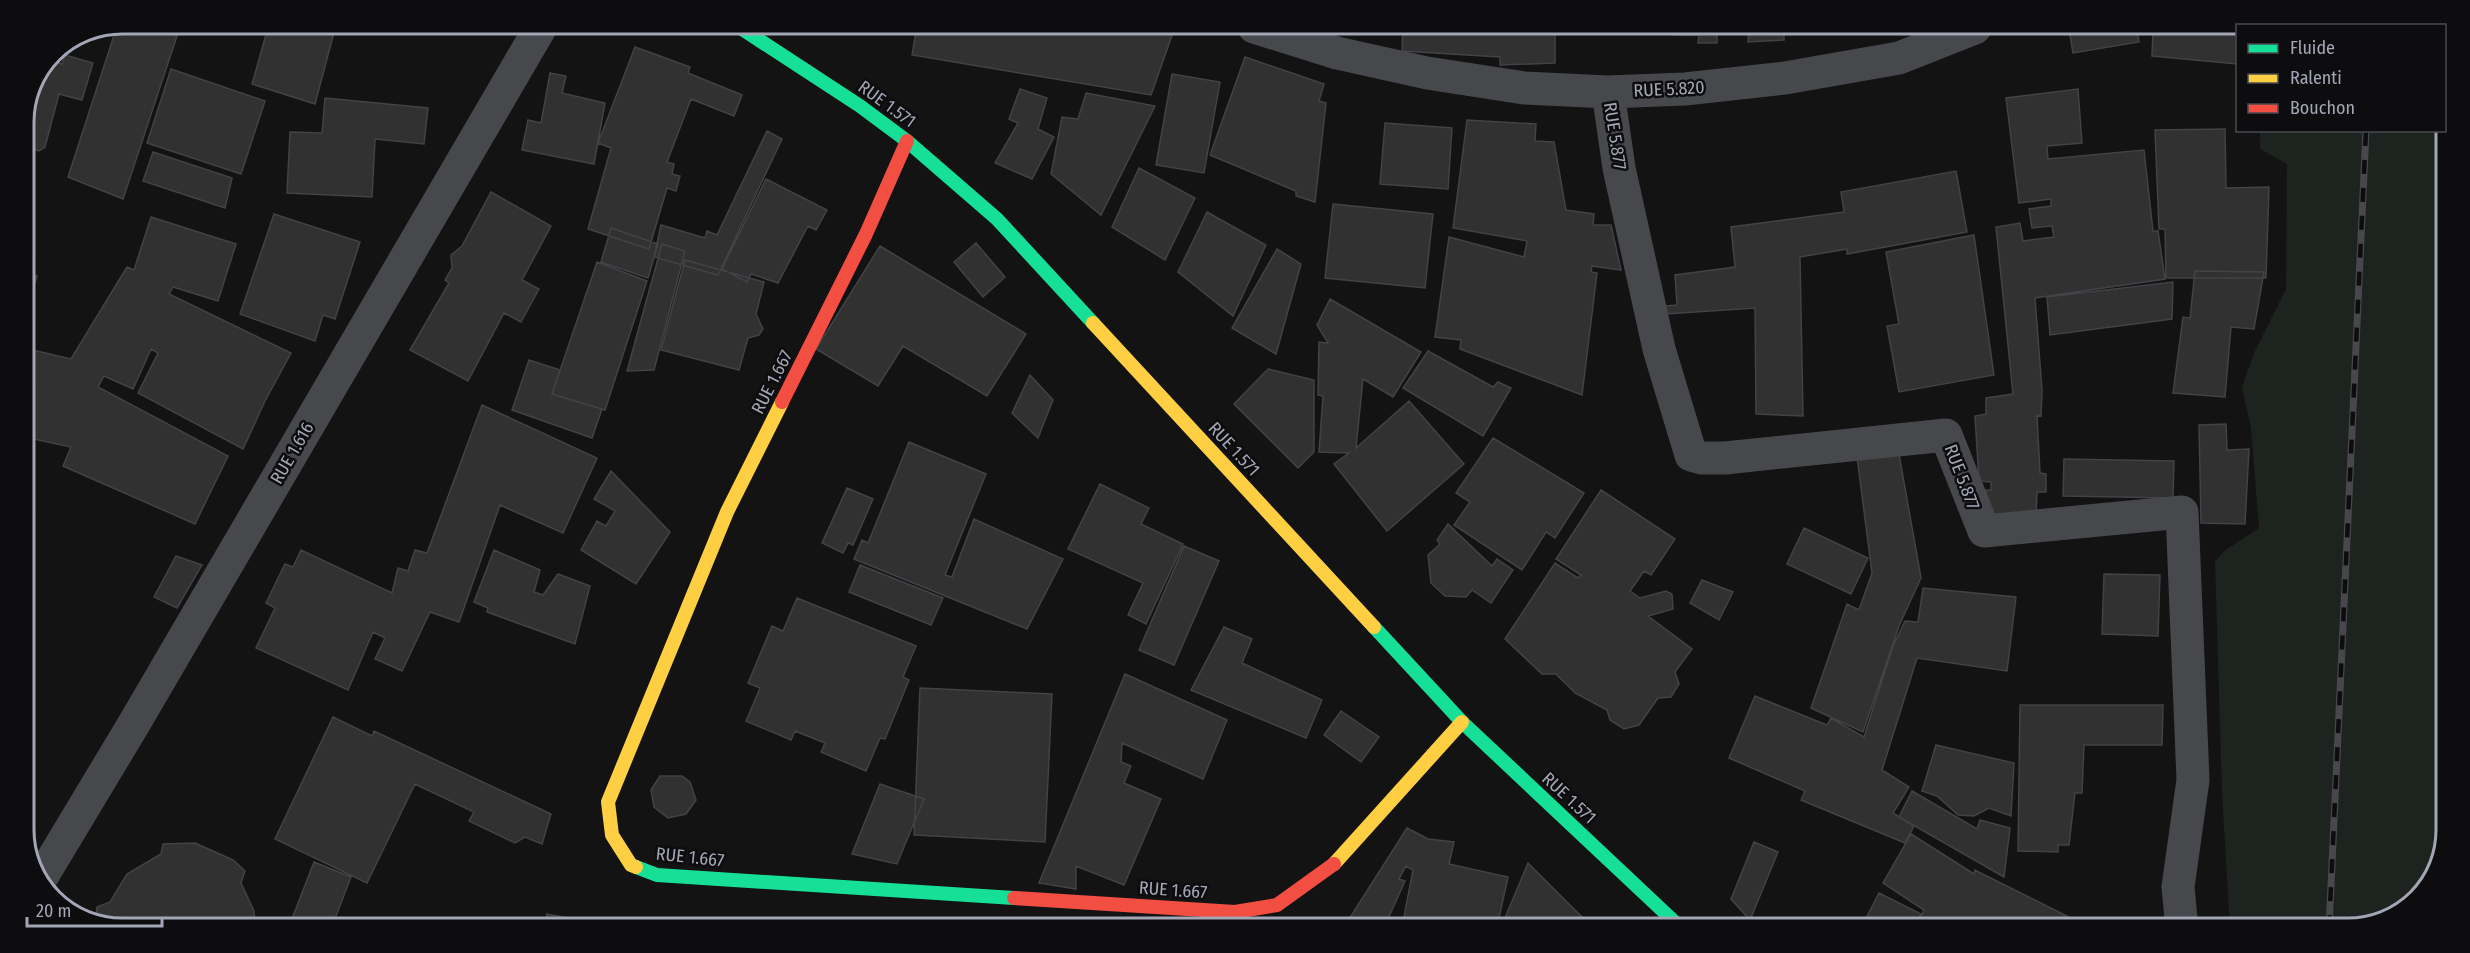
<svg xmlns="http://www.w3.org/2000/svg" width="2470" height="953" viewBox="0 0 2470 953" font-family="'Fira Sans Condensed',sans-serif">
  <style>
    .green { fill: #1d231e }
    .building { fill: #313132; stroke: #424247; stroke-width: 1.5 }
    .lines { fill: none; stroke-linecap: round; stroke-linejoin: round }
    .street { stroke: #47484c; stroke-width: 33 }
    .fast { stroke: #16e098; stroke-width: 14 }
    .slow { stroke: #ffcf43; stroke-width: 14 }
    .jam { stroke: #f24e42; stroke-width: 14 }
    .rail-casing { stroke: #48484c; stroke-width: 7 }
    .rail { stroke: #0d0d0f; stroke-width: 4.5; stroke-dasharray: 14; stroke-linecap: butt }
    .labels { text-anchor: middle; stroke-width: 5; stroke-linejoin: round; paint-order: stroke }
    .street-label { font-size: 18px; fill: #a3a6b5; stroke: #0d0d0f }
    .rim { fill: none; stroke: #a3a6b5; stroke-width: 3 }
  </style>
  <rect width="100%" height="100%" fill="#131313"/>
  <path class="green" d="M 2445,113 L 2446,116 L 2441,862 L 2407,909 L 2347,929 L 2230,929 L 2222,792 L 2215,561 L 2224,551 L 2259,528 L 2251,429 L 2242,387 L 2254,353 L 2286,289 L 2287,164 L 2260,149 L 2260,131 L 2444,130 Z"/>
  <path class="building" d="M 123,24 L 173,24 L 180,27 L 123,199 L 68,177 L 117,26 Z
    M 269,24 L 336,25 L 315,104 L 252,84 Z
    M 917,26 L 1175,27 L 1151,95 L 912,55 Z
    M 1403,27 L 1555,27 L 1555,63 L 1500,65 L 1500,57 L 1402,51 Z
    M 1674,28 L 1744,28 L 1744,34 L 1717,34 L 1717,43 L 1698,43 L 1699,35 L 1674,35 Z
    M 1749,28 L 1824,28 L 1823,33 L 1784,33 L 1784,40 L 1748,42 Z
    M 2069,29 L 2137,29 L 2139,42 L 2073,53 Z
    M 2153,29 L 2238,29 L 2237,64 L 2152,56 Z
    M 635,47 L 690,67 L 688,73 L 742,95 L 734,116 L 691,99 L 667,162 L 674,164 L 672,174 L 680,176 L 676,191 L 667,188 L 649,249 L 588,229 L 611,148 L 598,143 Z
    M 65,55 L 93,63 L 82,100 L 59,94 L 45,147 L 39,151 L 24,147 L 24,117 L 50,60 L 62,64 Z
    M 1245,57 L 1324,84 L 1319,101 L 1326,103 L 1315,202 L 1296,196 L 1296,191 L 1210,155 Z
    M 171,69 L 265,101 L 241,174 L 147,143 Z
    M 550,73 L 566,76 L 562,93 L 605,103 L 594,164 L 522,150 L 528,120 L 541,123 Z
    M 1172,74 L 1220,82 L 1204,173 L 1156,165 Z
    M 1020,89 L 1047,98 L 1038,129 L 1054,137 L 1032,179 L 995,163 L 1018,123 L 1009,119 Z
    M 2078,89 L 2082,143 L 2047,146 L 2048,159 L 2144,150 L 2153,231 L 2158,231 L 2165,279 L 2035,298 L 2042,390 L 2041,416 L 2037,415 L 2040,473 L 2046,474 L 2046,492 L 2037,492 L 2036,516 L 1987,515 L 1986,490 L 1991,490 L 1991,482 L 1979,481 L 1975,416 L 1986,414 L 1986,398 L 2013,394 L 1996,227 L 2020,223 L 2023,241 L 2054,237 L 2052,226 L 2032,228 L 2029,209 L 2051,206 L 2051,199 L 2019,203 L 2006,98 Z
    M 1086,93 L 1155,106 L 1101,215 L 1051,174 L 1062,117 L 1078,119 Z
    M 325,98 L 428,108 L 424,144 L 375,139 L 372,197 L 287,193 L 290,132 L 322,133 Z
    M 1467,120 L 1536,124 L 1535,141 L 1554,142 L 1566,210 L 1594,214 L 1593,225 L 1611,225 L 1621,270 L 1592,266 L 1591,272 L 1597,273 L 1582,395 L 1460,349 L 1461,340 L 1435,337 L 1449,237 L 1524,257 L 1527,241 L 1453,228 Z
    M 1385,123 L 1452,128 L 1448,189 L 1380,184 Z
    M 2225,129 L 2226,188 L 2269,187 L 2266,278 L 2166,278 L 2165,229 L 2159,229 L 2155,130 Z
    M 767,131 L 782,139 L 718,275 L 654,257 L 661,225 L 705,238 L 707,231 L 717,235 Z
    M 153,152 L 232,178 L 225,208 L 143,181 Z
    M 1139,168 L 1195,198 L 1165,260 L 1112,227 Z
    M 1956,171 L 1967,232 L 1847,254 L 1847,249 L 1800,257 L 1803,416 L 1756,414 L 1755,308 L 1666,314 L 1666,306 L 1677,305 L 1675,275 L 1735,267 L 1731,227 L 1844,212 L 1841,192 Z
    M 766,179 L 827,210 L 816,230 L 808,226 L 778,283 L 751,274 L 747,282 L 722,269 Z
    M 491,192 L 551,226 L 522,280 L 539,289 L 521,322 L 504,313 L 468,381 L 410,350 L 449,283 L 445,280 L 452,268 L 451,255 L 462,246 Z
    M 1333,204 L 1433,214 L 1425,288 L 1325,278 Z
    M 1207,212 L 1266,245 L 1233,316 L 1178,272 Z
    M 274,214 L 360,242 L 335,319 L 323,315 L 315,341 L 240,314 Z
    M 151,217 L 236,244 L 218,301 L 173,287 L 169,294 L 291,353 L 265,401 L 243,449 L 138,393 L 158,353 L 151,349 L 133,389 L 104,376 L 98,387 L 228,456 L 195,524 L 63,466 L 71,447 L 24,437 L 24,348 L 71,359 L 127,267 L 134,270 Z
    M 611,228 L 658,244 L 648,278 L 601,262 Z
    M 1974,235 L 1994,375 L 1899,392 L 1887,326 L 1899,324 L 1886,252 Z
    M 976,243 L 1005,277 L 983,297 L 954,262 Z
    M 662,244 L 685,251 L 654,370 L 627,371 Z
    M 880,246 L 1026,334 L 987,396 L 903,346 L 878,386 L 816,349 Z
    M 1277,249 L 1301,264 L 1276,354 L 1232,328 Z
    M 685,260 L 764,282 L 756,314 L 763,329 L 759,335 L 748,338 L 739,370 L 661,350 Z
    M 597,262 L 647,281 L 605,410 L 552,394 Z
    M 2195,271 L 2264,272 L 2254,329 L 2231,327 L 2225,397 L 2173,393 L 2183,317 L 2190,318 Z
    M 24,272 L 37,276 L 24,320 Z
    M 2173,282 L 2172,319 L 2050,335 L 2047,297 Z
    M 1330,299 L 1421,352 L 1393,397 L 1363,379 L 1356,448 L 1409,401 L 1464,464 L 1387,531 L 1334,464 L 1349,453 L 1319,452 L 1323,396 L 1318,395 L 1319,342 L 1328,343 L 1317,325 Z
    M 1428,351 L 1493,387 L 1498,382 L 1511,388 L 1483,436 L 1403,388 Z
    M 529,360 L 560,370 L 552,394 L 602,409 L 592,438 L 512,410 Z
    M 1268,369 L 1314,380 L 1314,452 L 1298,468 L 1234,404 Z
    M 1030,375 L 1053,400 L 1038,438 L 1012,413 Z
    M 482,405 L 597,458 L 563,533 L 500,505 L 459,622 L 430,612 L 402,671 L 375,659 L 385,638 L 373,632 L 348,690 L 256,648 L 275,608 L 266,603 L 285,564 L 293,567 L 301,550 L 392,593 L 398,568 L 408,571 L 415,550 L 427,553 Z
    M 2226,424 L 2227,450 L 2249,449 L 2245,524 L 2201,523 L 2199,425 Z
    M 1493,438 L 1584,493 L 1555,538 L 1546,532 L 1522,570 L 1454,525 L 1470,502 L 1456,493 Z
    M 909,442 L 986,474 L 945,575 L 952,577 L 974,519 L 1063,559 L 1027,629 L 854,559 L 862,540 L 868,543 Z
    M 1899,454 L 1921,578 L 1899,626 L 1863,732 L 1811,708 L 1847,604 L 1859,610 L 1872,573 L 1857,457 Z
    M 2064,459 L 2174,461 L 2173,498 L 2063,496 Z
    M 611,471 L 670,532 L 636,584 L 581,550 L 597,521 L 606,526 L 615,511 L 594,499 Z
    M 1100,484 L 1149,508 L 1141,524 L 1183,544 L 1146,624 L 1128,615 L 1143,583 L 1068,549 Z
    M 847,488 L 873,499 L 853,545 L 848,543 L 843,553 L 822,543 Z
    M 1601,490 L 1675,539 L 1651,575 L 1644,571 L 1630,591 L 1640,598 L 1666,591 L 1672,594 L 1673,609 L 1648,616 L 1692,649 L 1675,672 L 1679,684 L 1671,697 L 1658,698 L 1639,725 L 1624,729 L 1610,720 L 1607,710 L 1575,693 L 1556,674 L 1542,674 L 1505,639 L 1555,563 L 1578,578 L 1581,575 L 1556,559 Z
    M 1448,524 L 1492,566 L 1497,559 L 1513,570 L 1491,603 L 1472,590 L 1466,597 L 1445,596 L 1431,583 L 1428,555 L 1440,544 L 1437,540 Z
    M 1804,528 L 1868,558 L 1851,594 L 1787,564 Z
    M 1184,546 L 1219,561 L 1174,665 L 1139,650 Z
    M 494,550 L 540,570 L 534,592 L 543,595 L 558,574 L 590,586 L 575,644 L 487,612 L 488,608 L 474,602 Z
    M 176,556 L 202,565 L 177,608 L 154,597 Z
    M 860,565 L 943,598 L 931,625 L 849,592 Z
    M 2104,574 L 2160,575 L 2158,636 L 2102,634 Z
    M 1702,580 L 1733,592 L 1719,620 L 1690,603 Z
    M 1923,588 L 2016,597 L 2007,671 L 1917,658 L 1882,770 L 1909,787 L 1893,813 L 1914,826 L 1905,843 L 1801,800 L 1805,791 L 1729,758 L 1755,696 L 1827,725 L 1831,718 L 1864,737 L 1893,646 L 1905,621 L 1918,622 Z
    M 797,598 L 916,646 L 903,677 L 909,680 L 885,739 L 880,738 L 866,771 L 821,752 L 825,743 L 795,731 L 791,740 L 746,721 L 760,688 L 748,683 L 772,626 L 783,631 Z
    M 1224,627 L 1252,639 L 1242,663 L 1322,700 L 1306,738 L 1191,690 Z
    M 1125,674 L 1227,720 L 1203,779 L 1122,743 L 1121,762 L 1131,766 L 1124,783 L 1161,799 L 1124,885 L 1076,866 L 1076,889 L 1039,883 Z
    M 920,688 L 1052,694 L 1045,842 L 914,835 Z
    M 2020,705 L 2163,705 L 2162,745 L 2084,745 L 2082,793 L 2075,793 L 2069,845 L 2058,845 L 2058,852 L 2018,851 Z
    M 1341,711 L 1379,737 L 1361,762 L 1324,735 Z
    M 333,717 L 372,736 L 374,731 L 551,814 L 542,844 L 525,837 L 515,843 L 469,821 L 474,812 L 415,784 L 367,883 L 275,839 Z
    M 1936,745 L 2014,763 L 2011,816 L 1989,808 L 1974,816 L 1958,815 L 1937,796 L 1922,791 Z
    M 660,776 L 682,776 L 690,782 L 696,800 L 686,814 L 668,818 L 654,807 L 651,790 Z
    M 880,784 L 924,799 L 897,864 L 852,854 Z
    M 1912,791 L 1977,829 L 1980,820 L 2010,828 L 2004,877 L 1899,817 Z
    M 1407,828 L 1428,839 L 1454,842 L 1449,864 L 1508,877 L 1499,918 L 1505,918 L 1528,863 L 1592,927 L 1402,927 L 1413,870 L 1406,866 L 1399,879 L 1405,881 L 1388,919 L 1395,922 L 1393,927 L 1344,927 Z
    M 1911,834 L 1974,874 L 1975,870 L 2079,922 L 2076,928 L 1962,928 L 1948,920 L 1942,928 L 1929,928 L 1919,921 L 1924,910 L 1883,883 Z
    M 1754,842 L 1778,852 L 1750,920 L 1731,899 Z
    M 195,843 L 233,860 L 245,871 L 241,883 L 254,911 L 255,924 L 95,924 L 97,907 L 110,902 L 127,874 L 161,854 L 163,844 Z
    M 314,862 L 351,877 L 333,924 L 290,924 Z
    M 1879,893 L 1921,914 L 1914,928 L 1861,928 Z
    M 547,914 L 603,925 L 545,925 Z
    M 820,919 L 849,920 L 849,925 L 820,925 Z"/>
  <g class="lines">
    <path class="street" d="M 1254,27 L 1337,53 L 1427,73 L 1524,88 L 1608,92 L 1685,89 L 1785,78 L 1899,58 L 1975,28
      M 1608,92 L 1619,168 L 1659,349 L 1691,455 L 1702,458 L 1725,458 L 1946,435 L 1984,531 L 2182,512 L 2193,780 L 2178,887 L 2182,929
      M 40,880 L 135,722 L 542,25"/>
    <path class="fast" d="M 736,25 L 860,106 L 907,141 L 997,219 L 1093,323
      M 1374,627 L 1462,722 L 1680,927
      M 636,867 L 657,875 L 1014,898"/>
    <path class="slow" d="M 1093,323 L 1374,627
      M 1334,864 L 1462,722
      M 636,867 L 631,865 L 612,835 L 608,802 L 727,512 L 782,402"/>
    <path class="jam" d="M 782,402 L 866,234 L 907,141
      M 1014,898 L 1235,912 L 1277,905 L 1334,864"/>
    <g class="rail-casing">
      <path id="rail" d="M 2329,929 L 2366,130"/>
    </g>
    <use href="#rail" class="rail"/>
  </g>
  <g class="labels">
    <g class="street-label">
      <text transform="translate(1669 89) rotate(-3)" y="6">RUE 5.820</text>
      <text transform="translate(887 104) rotate(36)" y="6">RUE 1.571</text>
      <text transform="translate(1615 136) rotate(81)" y="6">RUE 5.877</text>
      <text transform="translate(772 382) rotate(-63)" y="6">RUE 1.667</text>
      <text transform="translate(1234 449) rotate(47)" y="6">RUE 1.571</text>
      <text transform="translate(292 453) rotate(-60)" y="6">RUE 1.616</text>
      <text transform="translate(1962 477) rotate(69)" y="6">RUE 5.877</text>
      <text transform="translate(1569 798) rotate(43)" y="6">RUE 1.571</text>
      <text transform="translate(690 857) rotate(6)" y="6">RUE 1.667</text>
      <text transform="translate(1173 890) rotate(4)" y="6">RUE 1.667</text>
    </g>
  </g>
  <path d="M0 0H2470V953H0ZM122 34H2348A88 88 0 0 1 2436 122V830A88 88 0 0 1 2348 918H122A88 88 0 0 1 34 830V122A88 88 0 0 1 122 34Z" fill="#0d0d0f" fill-rule="evenodd"/>
  <path class="rim" d="M122 34H2348A88 88 0 0 1 2436 122V830A88 88 0 0 1 2348 918H122A88 88 0 0 1 34 830V122A88 88 0 0 1 122 34Z"/>
  <rect x="2236" y="24" width="210" height="108" fill="#0d0d0f" stroke="#494a51" stroke-width="1.5"/>
  <rect x="2248" y="44" width="30" height="9" fill="#16e098" stroke="#494a51" stroke-width="1.5"/>
  <text x="2290" y="54" font-size="18" fill="#a3a6b5">Fluide</text>
  <rect x="2248" y="74" width="30" height="9" fill="#ffcf43" stroke="#494a51" stroke-width="1.5"/>
  <text x="2290" y="84" font-size="18" fill="#a3a6b5">Ralenti</text>
  <rect x="2248" y="104" width="30" height="9" fill="#f24e42" stroke="#494a51" stroke-width="1.5"/>
  <text x="2290" y="114" font-size="18" fill="#a3a6b5">Bouchon</text>
  <path d="M27 917v9h135v-9" fill="none" stroke="#a3a6b5" stroke-width="3"/>
  <text x="36" y="917" font-size="18" fill="#a3a6b5" stroke="#0d0d0f" stroke-width="4.5" paint-order="stroke">20 m</text>
</svg>
